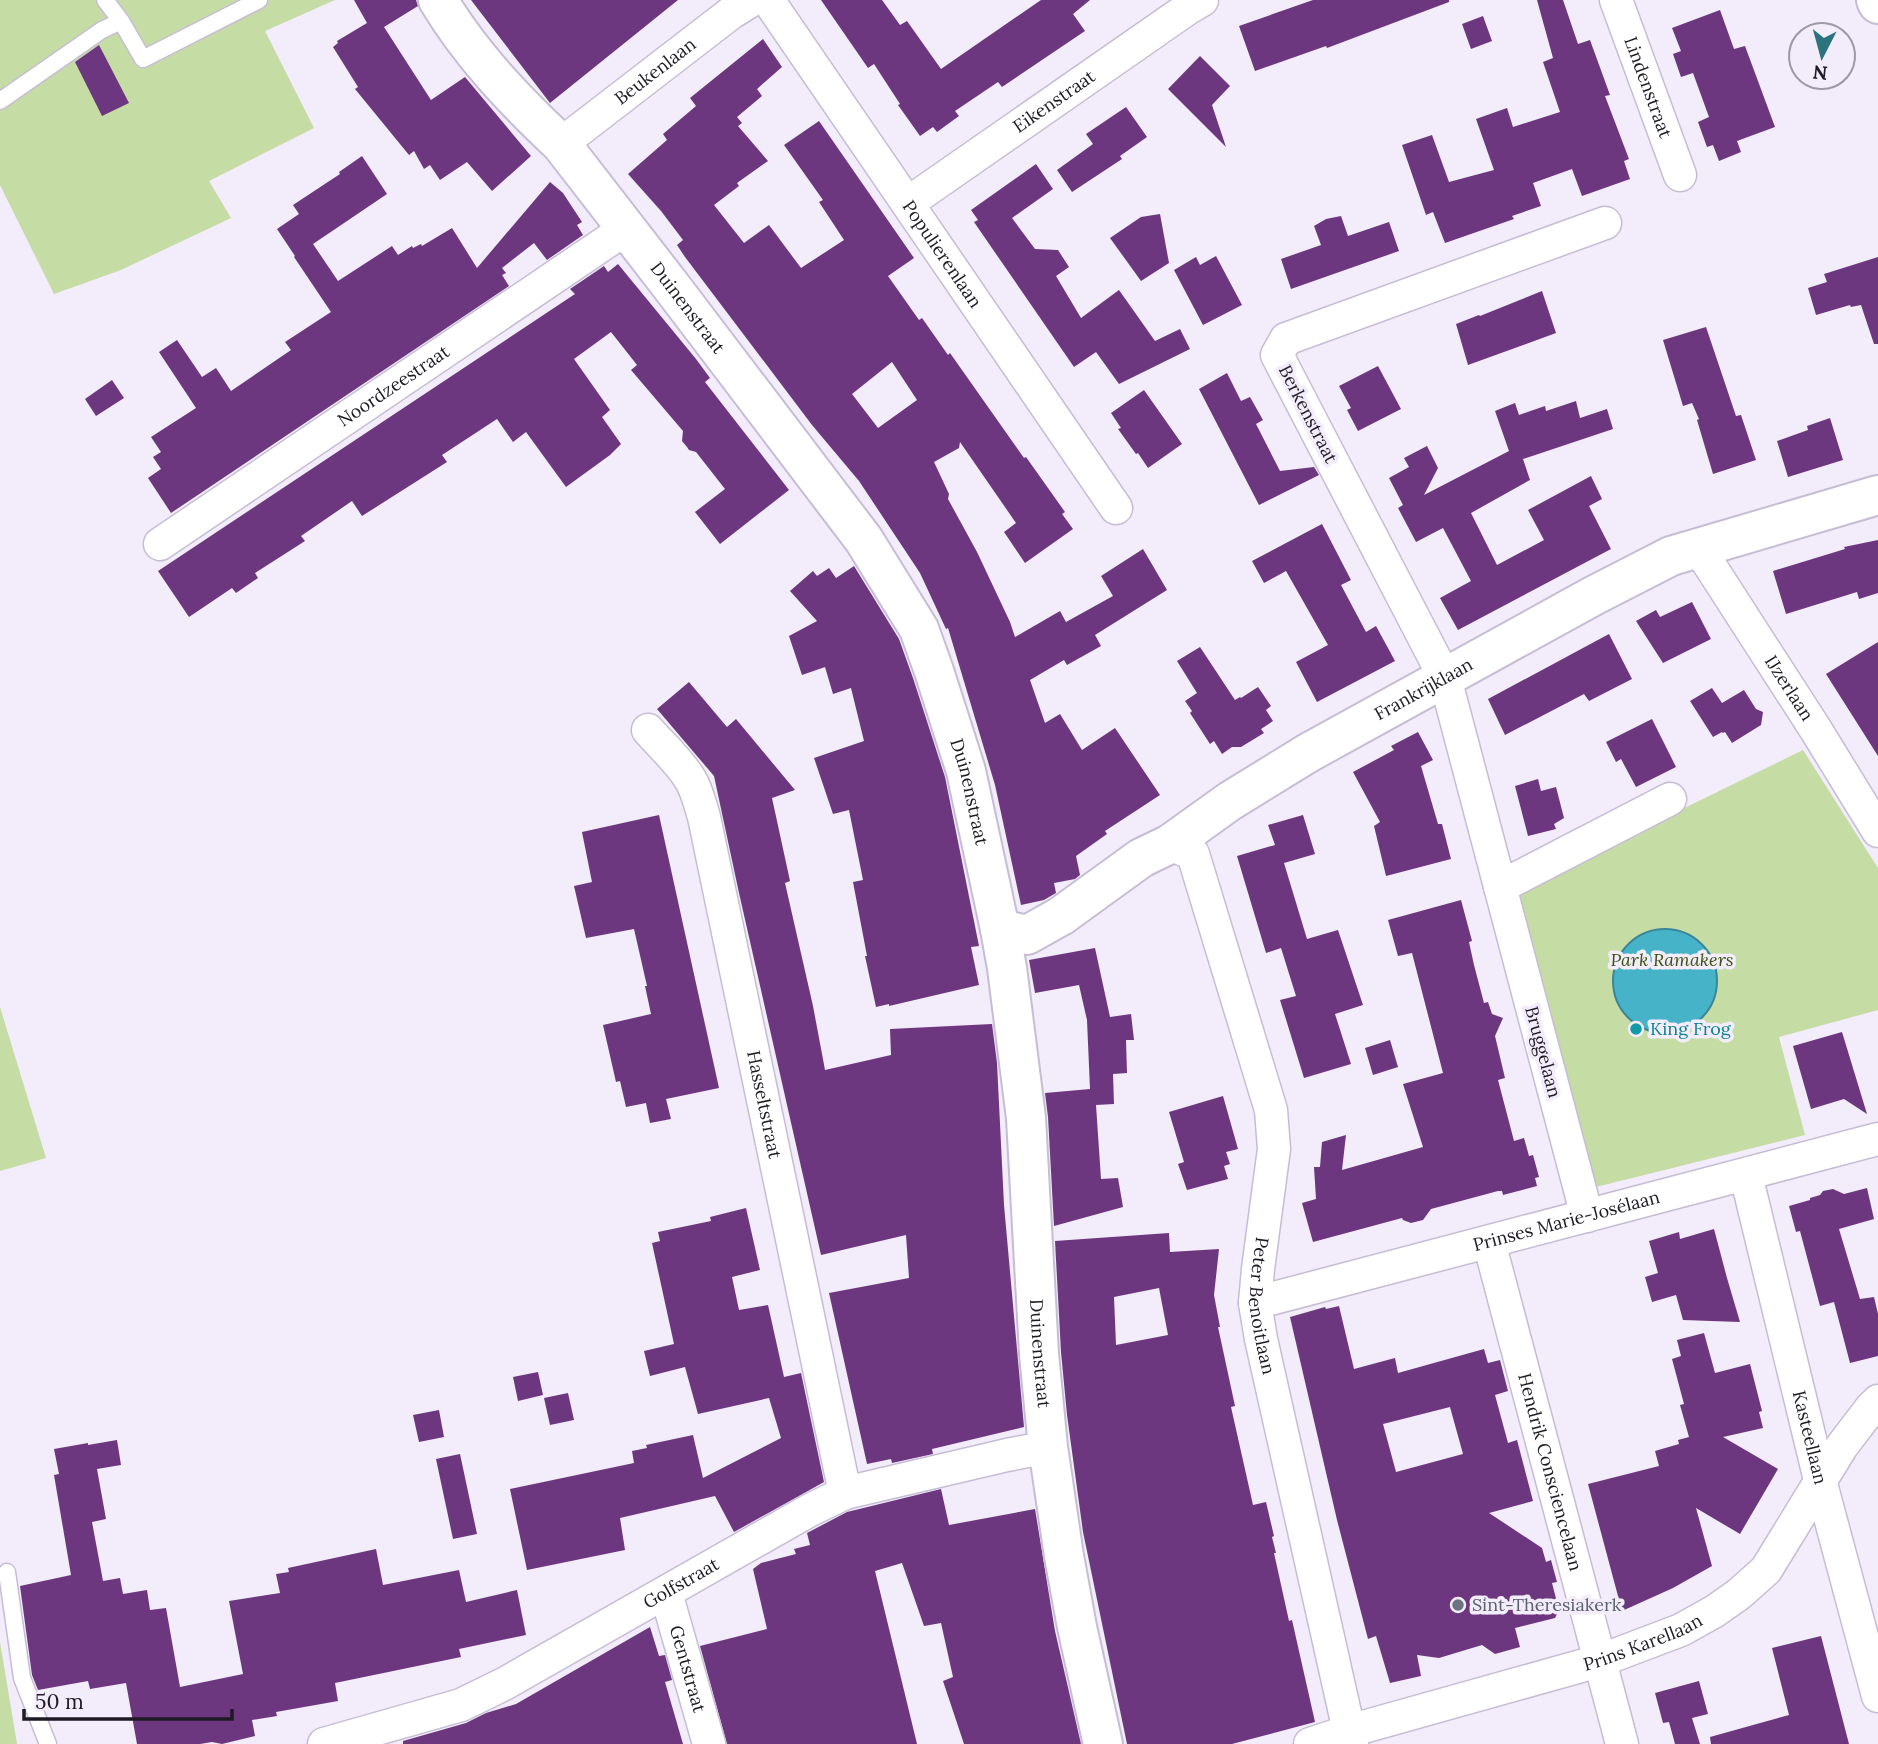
<svg xmlns="http://www.w3.org/2000/svg" width="1878" height="1744" viewBox="0 0 1878 1744" font-family="Lora,serif">
  <style>
    .green { fill: #c6dca5 }
    .water { fill: #47b3c9; stroke: #3b8598; stroke-width: 2 }
    .building { fill: #6d377f; fill-rule: evenodd }
    .lines { fill: none; stroke-linecap: round; stroke-linejoin: round }
    .lane-casing { stroke: #c6bdd5; stroke-width: 19 }
    .street-casing { stroke: #c6bdd5; stroke-width: 35 }
    .secondary-casing { stroke: #c6bdd5; stroke-width: 42 }
    .lane { stroke: #fff; stroke-width: 16 }
    .street { stroke: #fff; stroke-width: 32 }
    .secondary { stroke: #fff; stroke-width: 38 }
    .culture-dot { fill: #0f9aa8; stroke: #f2ecfb; stroke-width: 2.5 }
    .worship-dot { fill: #6b7280; stroke: #f2ecfb; stroke-width: 2.5 }
    .labels { text-anchor: middle; stroke-width: 7; stroke-linejoin: round; paint-order: stroke }
    .street-label { font-size: 18px; fill: #1f1b24; stroke: #f2ecfb }
    .park-label { font-size: 18px; font-style: italic; fill: #3d520e; stroke: #f2ecfb }
    .culture-label { font-size: 18px; fill: #0d838f; stroke: #f2ecfb; text-anchor: start }
    .worship-label { font-size: 18px; fill: #5b616d; stroke: #f2ecfb; text-anchor: start }
  </style>
  <rect width="100%" height="100%" fill="#f2ecfb"/>
  <path class="green" d="M 0,0 L 335,0 L 265,31 L 314,128 L 209,181 L 231,218 L 121,270 L 54,294 L 0,185 Z
    M 1803,750 L 1878,868 L 1878,1010 L 1779,1037 L 1805,1135 L 1596,1187 L 1517,890 Z
    M 0,1007 L 46,1158 L 0,1171 Z
    M 0,1642 L 17,1744 L 0,1744 Z"/>
  <path class="water" d="M1613 981a52 52 0 1 1 104 0a52 52 0 1 1-104 0Z"/>
  <path class="building" d="M 354,0 L 416,0 L 418,6 L 384,27 L 431,100 L 465,77 L 531,156 L 492,191 L 467,162 L 440,180 L 430,165 L 424,169 L 414,151 L 409,155 L 355,89 L 358,87 L 333,47 L 338,43 L 337,41 L 367,23 Z
    M 471,0 L 678,0 L 550,103 Z
    M 821,0 L 882,0 L 900,25 L 907,21 L 941,69 L 1041,0 L 1090,0 L 1073,14 L 1085,31 L 1002,87 L 998,82 L 955,111 L 959,116 L 937,132 L 933,127 L 920,136 L 898,105 L 900,104 L 874,64 L 868,68 Z
    M 1313,0 L 1449,0 L 1449,2 L 1327,48 L 1326,46 L 1255,71 L 1239,26 Z
    M 1537,0 L 1563,0 L 1578,44 L 1590,40 L 1610,95 L 1605,96 L 1629,159 L 1624,161 L 1630,179 L 1582,196 L 1572,169 L 1533,183 L 1541,206 L 1512,216 L 1514,219 L 1445,243 L 1433,212 L 1426,215 L 1402,145 L 1432,135 L 1449,182 L 1494,170 L 1476,119 L 1507,108 L 1513,127 L 1560,112 L 1543,62 L 1553,58 Z
    M 1720,10 L 1734,49 L 1745,46 L 1775,127 L 1737,141 L 1741,152 L 1719,161 L 1713,145 L 1707,147 L 1698,122 L 1709,117 L 1693,73 L 1681,77 L 1673,54 L 1681,51 L 1672,28 Z
    M 1483,16 L 1492,41 L 1471,49 L 1462,24 Z
    M 763,39 L 782,67 L 757,89 L 762,96 L 737,117 L 742,123 L 738,126 L 768,161 L 737,183 L 739,186 L 714,205 L 744,243 L 769,225 L 801,268 L 844,240 L 819,202 L 823,200 L 784,145 L 819,121 L 914,258 L 888,276 L 919,320 L 922,318 L 948,355 L 950,353 L 1024,458 L 1026,457 L 1065,512 L 1062,514 L 1073,529 L 1025,563 L 1004,532 L 1016,523 L 960,442 L 959,448 L 934,462 L 949,494 L 948,499 L 977,552 L 1010,622 L 1015,637 L 1060,611 L 1066,622 L 1113,596 L 1101,576 L 1143,549 L 1167,590 L 1095,635 L 1101,646 L 1067,665 L 1064,660 L 1030,680 L 1045,723 L 1060,714 L 1082,750 L 1115,728 L 1160,795 L 1105,831 L 1107,834 L 1076,856 L 1080,875 L 1075,879 L 1054,883 L 1056,893 L 1044,900 L 1021,905 L 995,785 L 948,628 L 946,629 L 920,573 L 859,481 L 812,425 L 685,257 L 677,245 L 683,240 L 661,211 L 628,174 L 667,140 L 663,134 L 696,106 L 690,98 ZM 892,362 L 917,400 L 878,428 L 852,394 Z
    M 99,45 L 129,103 L 102,116 L 75,62 Z
    M 1200,56 L 1230,86 L 1212,105 L 1226,147 L 1168,89 Z
    M 1126,107 L 1147,137 L 1120,156 L 1122,159 L 1072,192 L 1057,170 L 1093,144 L 1086,134 Z
    M 362,156 L 387,194 L 313,244 L 338,281 L 392,246 L 398,255 L 412,246 L 413,248 L 421,244 L 422,246 L 452,228 L 477,268 L 550,182 L 563,193 L 582,222 L 577,225 L 583,235 L 547,260 L 534,243 L 502,268 L 506,273 L 502,275 L 509,286 L 171,513 L 148,478 L 161,469 L 153,457 L 161,452 L 151,437 L 196,408 L 159,352 L 177,340 L 202,377 L 216,368 L 231,391 L 291,350 L 285,342 L 331,312 L 294,257 L 295,256 L 277,229 L 299,214 L 293,205 L 340,174 L 339,172 Z
    M 1036,164 L 1053,189 L 1012,218 L 1035,249 L 1058,250 L 1069,267 L 1056,276 L 1081,318 L 1119,290 L 1155,341 L 1180,329 L 1190,349 L 1119,384 L 1096,352 L 1074,367 L 974,222 L 978,220 L 971,210 Z
    M 1160,214 L 1169,263 L 1141,281 L 1110,238 L 1141,217 Z
    M 1341,216 L 1348,236 L 1389,222 L 1399,251 L 1291,289 L 1281,259 L 1321,245 L 1314,226 L 1326,219 Z
    M 1216,256 L 1242,305 L 1203,325 L 1174,270 L 1196,257 L 1200,265 Z
    M 1878,257 L 1878,344 L 1874,344 L 1861,305 L 1851,307 L 1850,305 L 1816,315 L 1808,288 L 1827,282 L 1824,274 Z
    M 618,264 L 696,359 L 710,378 L 705,382 L 789,490 L 720,544 L 695,512 L 725,489 L 696,452 L 689,450 L 687,447 L 682,441 L 683,431 L 631,370 L 637,365 L 611,332 L 574,359 L 610,410 L 602,417 L 621,444 L 610,455 L 566,487 L 526,432 L 513,442 L 497,419 L 442,455 L 447,462 L 362,516 L 352,501 L 301,536 L 305,541 L 255,573 L 258,578 L 236,593 L 232,588 L 189,617 L 158,571 L 575,294 L 570,289 L 604,266 L 608,272 Z
    M 1542,291 L 1556,333 L 1468,365 L 1456,324 L 1479,315 L 1480,316 Z
    M 1706,327 L 1736,416 L 1741,415 L 1756,460 L 1713,474 L 1697,420 L 1699,419 L 1692,403 L 1683,406 L 1663,340 Z
    M 1378,366 L 1401,409 L 1358,431 L 1347,410 L 1351,408 L 1339,386 Z
    M 1227,373 L 1241,401 L 1250,397 L 1263,420 L 1256,424 L 1280,471 L 1314,467 L 1319,475 L 1259,505 L 1199,389 Z
    M 112,380 L 124,398 L 96,416 L 85,399 Z
    M 1144,390 L 1182,444 L 1148,468 L 1138,453 L 1136,454 L 1118,429 L 1121,428 L 1111,413 Z
    M 1576,401 L 1580,418 L 1607,409 L 1613,429 L 1523,459 L 1530,480 L 1471,513 L 1497,565 L 1544,540 L 1528,510 L 1591,476 L 1602,499 L 1589,506 L 1611,549 L 1458,630 L 1440,598 L 1471,581 L 1443,528 L 1416,542 L 1398,508 L 1403,505 L 1389,478 L 1409,467 L 1404,458 L 1427,446 L 1438,468 L 1424,495 L 1509,451 L 1495,411 L 1515,403 L 1519,415 L 1545,406 L 1546,411 Z
    M 1830,418 L 1843,460 L 1788,477 L 1777,441 L 1808,430 L 1807,426 Z
    M 1322,524 L 1351,580 L 1341,585 L 1366,632 L 1376,626 L 1395,661 L 1317,702 L 1296,662 L 1328,645 L 1286,571 L 1264,583 L 1252,561 Z
    M 1878,540 L 1878,593 L 1859,599 L 1857,592 L 1786,614 L 1773,571 L 1845,549 L 1844,547 Z
    M 854,566 L 899,639 L 913,678 L 945,777 L 979,946 L 971,947 L 979,985 L 889,1006 L 889,1004 L 876,1007 L 865,956 L 867,956 L 853,882 L 863,880 L 849,810 L 833,814 L 814,758 L 864,741 L 851,688 L 833,694 L 825,667 L 802,675 L 789,636 L 817,621 L 790,591 L 813,571 L 817,576 L 829,568 L 836,578 Z
    M 1692,602 L 1711,639 L 1663,663 L 1636,621 L 1656,610 L 1660,617 Z
    M 1609,634 L 1632,679 L 1589,701 L 1584,694 L 1505,735 L 1488,699 Z
    M 1878,642 L 1878,756 L 1826,674 Z
    M 1200,647 L 1235,700 L 1240,697 L 1241,698 L 1258,687 L 1271,706 L 1266,710 L 1273,721 L 1261,729 L 1264,733 L 1241,747 L 1232,747 L 1222,754 L 1214,741 L 1210,744 L 1190,713 L 1192,711 L 1185,701 L 1197,693 L 1177,661 Z
    M 689,682 L 727,727 L 736,719 L 795,790 L 772,798 L 790,881 L 785,883 L 813,1006 L 825,1070 L 891,1055 L 890,1029 L 992,1024 L 997,1063 L 1004,1205 L 1024,1427 L 932,1449 L 933,1454 L 892,1463 L 891,1459 L 867,1464 L 829,1293 L 909,1278 L 906,1235 L 821,1255 L 739,893 L 714,776 L 657,709 Z
    M 1712,688 L 1722,703 L 1744,690 L 1756,709 L 1763,712 L 1761,725 L 1732,743 L 1725,732 L 1723,733 L 1722,732 L 1713,737 L 1690,701 Z
    M 1652,719 L 1676,767 L 1636,787 L 1621,759 L 1616,762 L 1606,742 Z
    M 1418,732 L 1433,760 L 1421,766 L 1438,824 L 1442,824 L 1451,859 L 1386,876 L 1374,826 L 1380,822 L 1353,772 L 1394,750 L 1391,746 Z
    M 1538,779 L 1541,791 L 1556,787 L 1564,818 L 1554,824 L 1556,829 L 1528,836 L 1515,786 Z
    M 659,815 L 719,1088 L 666,1099 L 671,1119 L 650,1123 L 646,1103 L 626,1107 L 620,1081 L 616,1082 L 603,1025 L 651,1014 L 645,986 L 647,986 L 634,929 L 586,938 L 574,886 L 592,882 L 582,832 Z
    M 1303,815 L 1315,854 L 1284,863 L 1307,939 L 1338,930 L 1363,1005 L 1335,1014 L 1351,1064 L 1304,1078 L 1280,1000 L 1296,996 L 1281,948 L 1266,953 L 1237,856 L 1275,845 L 1268,825 Z
    M 1461,900 L 1472,941 L 1469,942 L 1474,965 L 1484,1003 L 1488,1002 L 1492,1014 L 1503,1018 L 1495,1036 L 1505,1078 L 1498,1080 L 1514,1141 L 1524,1138 L 1529,1156 L 1533,1155 L 1539,1177 L 1535,1178 L 1537,1186 L 1503,1195 L 1502,1191 L 1498,1191 L 1431,1209 L 1423,1220 L 1411,1223 L 1403,1220 L 1402,1218 L 1313,1242 L 1302,1203 L 1316,1199 L 1314,1167 L 1320,1167 L 1322,1142 L 1346,1135 L 1342,1170 L 1423,1147 L 1403,1084 L 1443,1073 L 1412,953 L 1398,956 L 1388,920 Z
    M 1095,948 L 1110,1017 L 1131,1014 L 1134,1040 L 1126,1040 L 1127,1073 L 1113,1074 L 1114,1104 L 1096,1105 L 1101,1179 L 1118,1178 L 1123,1207 L 1054,1226 L 1048,1117 L 1045,1093 L 1090,1089 L 1087,1020 L 1079,985 L 1035,993 L 1029,960 Z
    M 1842,1032 L 1867,1114 L 1844,1099 L 1811,1109 L 1793,1046 Z
    M 1390,1040 L 1398,1067 L 1373,1075 L 1365,1048 Z
    M 1223,1096 L 1238,1149 L 1226,1152 L 1230,1164 L 1224,1166 L 1228,1179 L 1187,1190 L 1178,1164 L 1184,1162 L 1169,1112 Z
    M 1867,1188 L 1874,1219 L 1839,1229 L 1860,1299 L 1874,1297 L 1878,1314 L 1878,1356 L 1850,1363 L 1834,1302 L 1820,1306 L 1800,1231 L 1796,1232 L 1789,1206 L 1810,1200 L 1810,1198 L 1820,1195 L 1823,1191 L 1833,1189 L 1844,1194 Z
    M 746,1208 L 760,1270 L 732,1277 L 739,1310 L 768,1305 L 784,1377 L 801,1373 L 824,1482 L 734,1532 L 715,1496 L 620,1518 L 625,1550 L 527,1570 L 510,1489 L 634,1463 L 632,1451 L 647,1448 L 646,1445 L 693,1435 L 703,1478 L 781,1438 L 769,1398 L 698,1414 L 685,1367 L 650,1376 L 644,1351 L 674,1344 L 652,1243 L 660,1241 L 658,1232 L 711,1221 L 710,1217 Z
    M 1714,1229 L 1727,1278 L 1740,1322 L 1683,1320 L 1676,1295 L 1652,1302 L 1645,1277 L 1658,1273 L 1649,1241 L 1679,1232 L 1680,1239 Z
    M 1169,1233 L 1170,1252 L 1219,1249 L 1214,1295 L 1220,1327 L 1218,1327 L 1235,1406 L 1231,1407 L 1253,1505 L 1266,1502 L 1274,1536 L 1272,1537 L 1276,1553 L 1274,1553 L 1289,1621 L 1292,1620 L 1315,1722 L 1232,1744 L 1127,1744 L 1083,1532 L 1067,1415 L 1061,1352 L 1055,1241 ZM 1159,1288 L 1168,1335 L 1116,1345 L 1114,1297 Z
    M 1339,1306 L 1354,1369 L 1395,1358 L 1398,1373 L 1484,1349 L 1488,1363 L 1500,1360 L 1508,1391 L 1495,1395 L 1508,1443 L 1517,1440 L 1533,1501 L 1489,1513 L 1542,1548 L 1546,1562 L 1551,1560 L 1557,1582 L 1552,1583 L 1559,1610 L 1555,1618 L 1515,1628 L 1520,1647 L 1495,1654 L 1482,1645 L 1439,1658 L 1417,1655 L 1421,1676 L 1390,1683 L 1376,1636 L 1368,1639 L 1337,1520 L 1290,1317 L 1325,1307 L 1326,1309 ZM 1450,1407 L 1463,1454 L 1396,1472 L 1383,1424 Z
    M 1704,1333 L 1715,1373 L 1750,1364 L 1762,1411 L 1759,1412 L 1763,1428 L 1723,1437 L 1778,1469 L 1740,1534 L 1696,1508 L 1712,1566 L 1673,1588 L 1622,1611 L 1588,1484 L 1659,1466 L 1655,1451 L 1679,1444 L 1678,1440 L 1689,1437 L 1680,1405 L 1684,1404 L 1672,1359 L 1681,1356 L 1677,1340 Z
    M 538,1372 L 543,1395 L 518,1401 L 513,1377 Z
    M 568,1393 L 574,1420 L 550,1425 L 544,1398 Z
    M 439,1410 L 444,1437 L 419,1442 L 413,1415 Z
    M 117,1440 L 121,1465 L 97,1469 L 106,1519 L 92,1522 L 103,1581 L 120,1578 L 123,1594 L 147,1590 L 150,1610 L 166,1608 L 180,1687 L 243,1674 L 229,1601 L 280,1593 L 276,1574 L 289,1572 L 288,1568 L 376,1549 L 383,1585 L 459,1570 L 466,1602 L 517,1590 L 526,1635 L 459,1649 L 461,1657 L 335,1683 L 338,1701 L 276,1712 L 277,1716 L 252,1720 L 255,1736 L 222,1744 L 212,1742 L 200,1744 L 137,1744 L 126,1683 L 90,1689 L 88,1681 L 38,1690 L 32,1675 L 20,1586 L 71,1575 L 54,1475 L 59,1474 L 54,1449 L 88,1443 L 88,1445 Z
    M 460,1454 L 477,1534 L 453,1539 L 436,1459 Z
    M 941,1489 L 949,1525 L 1035,1509 L 1055,1631 L 1081,1744 L 964,1744 L 943,1681 L 953,1677 L 941,1623 L 924,1626 L 902,1563 L 875,1571 L 917,1744 L 727,1744 L 700,1646 L 767,1629 L 753,1569 L 761,1563 L 796,1554 L 794,1549 L 810,1545 L 807,1533 L 847,1512 Z
    M 650,1627 L 659,1656 L 665,1655 L 672,1680 L 665,1682 L 683,1744 L 403,1744 L 403,1741 L 466,1723 L 486,1713 L 516,1704 Z
    M 1821,1636 L 1849,1744 L 1711,1744 L 1710,1737 L 1789,1715 L 1772,1648 Z
    M 1699,1681 L 1708,1714 L 1692,1718 L 1700,1744 L 1675,1744 L 1669,1722 L 1663,1723 L 1655,1693 Z"/>
  <g class="lines">
    <g class="lane-casing">
      <path id="lane" d="M 105,0 L 121,21
        M 0,101 L 102,30 L 121,21 L 143,59 L 259,0
        M 7,1572 L 22,1678 L 48,1744"/>
    </g>
    <g class="street-casing">
      <g id="street">
        <path id="s1" d="M 768,0 L 1116,508"/>
        <path id="s2" d="M 1616,0 L 1680,175"/>
        <path id="s3" d="M 561,144 L 731,13 L 752,0"/>
        <path id="s4" d="M 908,203 L 1187,9 L 1202,0"/>
        <path id="s5" d="M 160,544 L 627,228"/>
        <path id="s6" d="M 1698,547 L 1816,730 L 1878,831"/>
        <path id="s7" d="M 648,730 C 662,746 679,761 690,779 C 697,790 700,804 704,817 L 845,1493"/>
        <path id="s8" d="M 1170,844 L 1193,854 L 1271,1110 L 1274,1149 L 1258,1269 L 1255,1303 L 1261,1339 L 1352,1744"/>
        <path d="M 1500,887 L 1670,799"/>
        <path id="s9" d="M 1746,1175 L 1820,1480 L 1878,1696"/>
        <path d="M 1587,1216 L 1445,678 L 1277,355 L 1286,339 L 1605,223"/>
        <path id="s10" d="M 1489,1242 L 1622,1744"/>
        <path id="s11" d="M 1255,1303 L 1878,1139"/>
        <path id="s12" d="M 666,1593 L 709,1744"/>
        <path id="s13" d="M 324,1744 L 461,1705 L 504,1684 L 810,1510 L 845,1493 L 1007,1455 L 1048,1447"/>
        <path id="s14" d="M 1310,1744 L 1349,1731 L 1599,1661 L 1681,1630 L 1715,1611 L 1739,1594 L 1766,1570 L 1842,1446 L 1871,1408 L 1878,1401"/>
      </g>
    </g>
    <g class="secondary-casing">
      <g id="secondary">
        <path id="s15" d="M 438,0 C 471,55 515,101 561,144 L 671,286 L 864,540 L 919,629 L 934,671 L 966,771 L 1000,929 L 1007,968 L 1026,1118 L 1039,1354 L 1048,1447 L 1064,1556 L 1077,1627 L 1103,1744"/>
        <path d="M 1876,0 L 1878,4"/>
        <path id="s16" d="M 1000,929 L 1027,935 L 1061,916 L 1141,858 L 1170,844 L 1230,801 L 1308,753 L 1593,596 L 1671,556 L 1878,495"/>
      </g>
    </g>
    <use href="#lane" class="lane"/>
    <use href="#street" class="street"/>
    <use href="#secondary" class="secondary"/>
  </g>
  <circle class="culture-dot" cx="1636" cy="1029" r="7"/>
  <circle class="worship-dot" cx="1458" cy="1605" r="7"/>
  <g class="labels">
    <g class="street-label">
      <text dy="6" stroke="none"><textPath href="#s3" startOffset="119">Beukenlaan</textPath></text>
      <text dy="6" stroke="none"><textPath href="#s2" startOffset="93">Lindenstraat</textPath></text>
      <text dy="6" stroke="none"><textPath href="#s4" startOffset="178">Eikenstraat</textPath></text>
      <text dy="6" stroke="none"><textPath href="#s1" startOffset="308">Populierenlaan</textPath></text>
      <text dy="6" stroke="none"><textPath href="#s15" startOffset="397">Duinenstraat</textPath></text>
      <text dy="6" stroke="none"><textPath href="#s5" startOffset="282">Noordzeestraat</textPath></text>
      <text transform="translate(1308 414) rotate(63)" y="6">Berkenstraat</text>
      <text dy="6" stroke="none"><textPath href="#s6" startOffset="168">IJzerlaan</textPath></text>
      <text dy="6" stroke="none"><textPath href="#s16" startOffset="495">Frankrijklaan</textPath></text>
      <text dy="6" stroke="none"><textPath href="#s15" startOffset="964">Duinenstraat</textPath></text>
      <text transform="translate(1543 1052) rotate(75)" y="6">Bruggelaan</text>
      <text dy="6" stroke="none"><textPath href="#s7" startOffset="399">Hasseltstraat</textPath></text>
      <text dy="6" stroke="none"><textPath href="#s11" startOffset="322">Prinses Marie-Josélaan</textPath></text>
      <text dy="6" stroke="none"><textPath href="#s8" startOffset="490">Peter Benoitlaan</textPath></text>
      <text dy="6" stroke="none"><textPath href="#s15" startOffset="1531">Duinenstraat</textPath></text>
      <text dy="6" stroke="none"><textPath href="#s9" startOffset="270">Kasteellaan</textPath></text>
      <text dy="6" stroke="none"><textPath href="#s10" startOffset="238">Hendrik Consciencelaan</textPath></text>
      <text dy="6" stroke="none"><textPath href="#s13" startOffset="394">Golfstraat</textPath></text>
      <text dy="6" stroke="none"><textPath href="#s14" startOffset="348">Prins Karellaan</textPath></text>
      <text dy="6" stroke="none"><textPath href="#s12" startOffset="79">Gentstraat</textPath></text>
    </g>
    <g class="park-label">
      <text x="1672" y="966">Park Ramakers</text>
    </g>
    <g class="culture-label">
      <text x="1650" y="1035">King Frog</text>
    </g>
    <g class="worship-label">
      <text x="1472" y="1611">Sint-Theresiakerk</text>
    </g>
  </g>
  <g transform="translate(1822 56) rotate(186)"><circle r="33" fill="#f2ecfb" stroke="#9e98a5" stroke-width="2"/>
  <path d="M0-5L12 26L0 18L-12 26Z" fill="#2c747d"/>
  <text y="-10" font-size="19" font-weight="bold" text-anchor="middle" fill="#1f1b24">N</text>
  </g>
  <path d="M24 1709v10h208v-10" fill="none" stroke="#1f1b24" stroke-width="3.5"/>
  <text x="35" y="1709" font-size="21" fill="#1f1b24" stroke="#f2ecfb" stroke-width="5" paint-order="stroke">50 m</text>
</svg>
